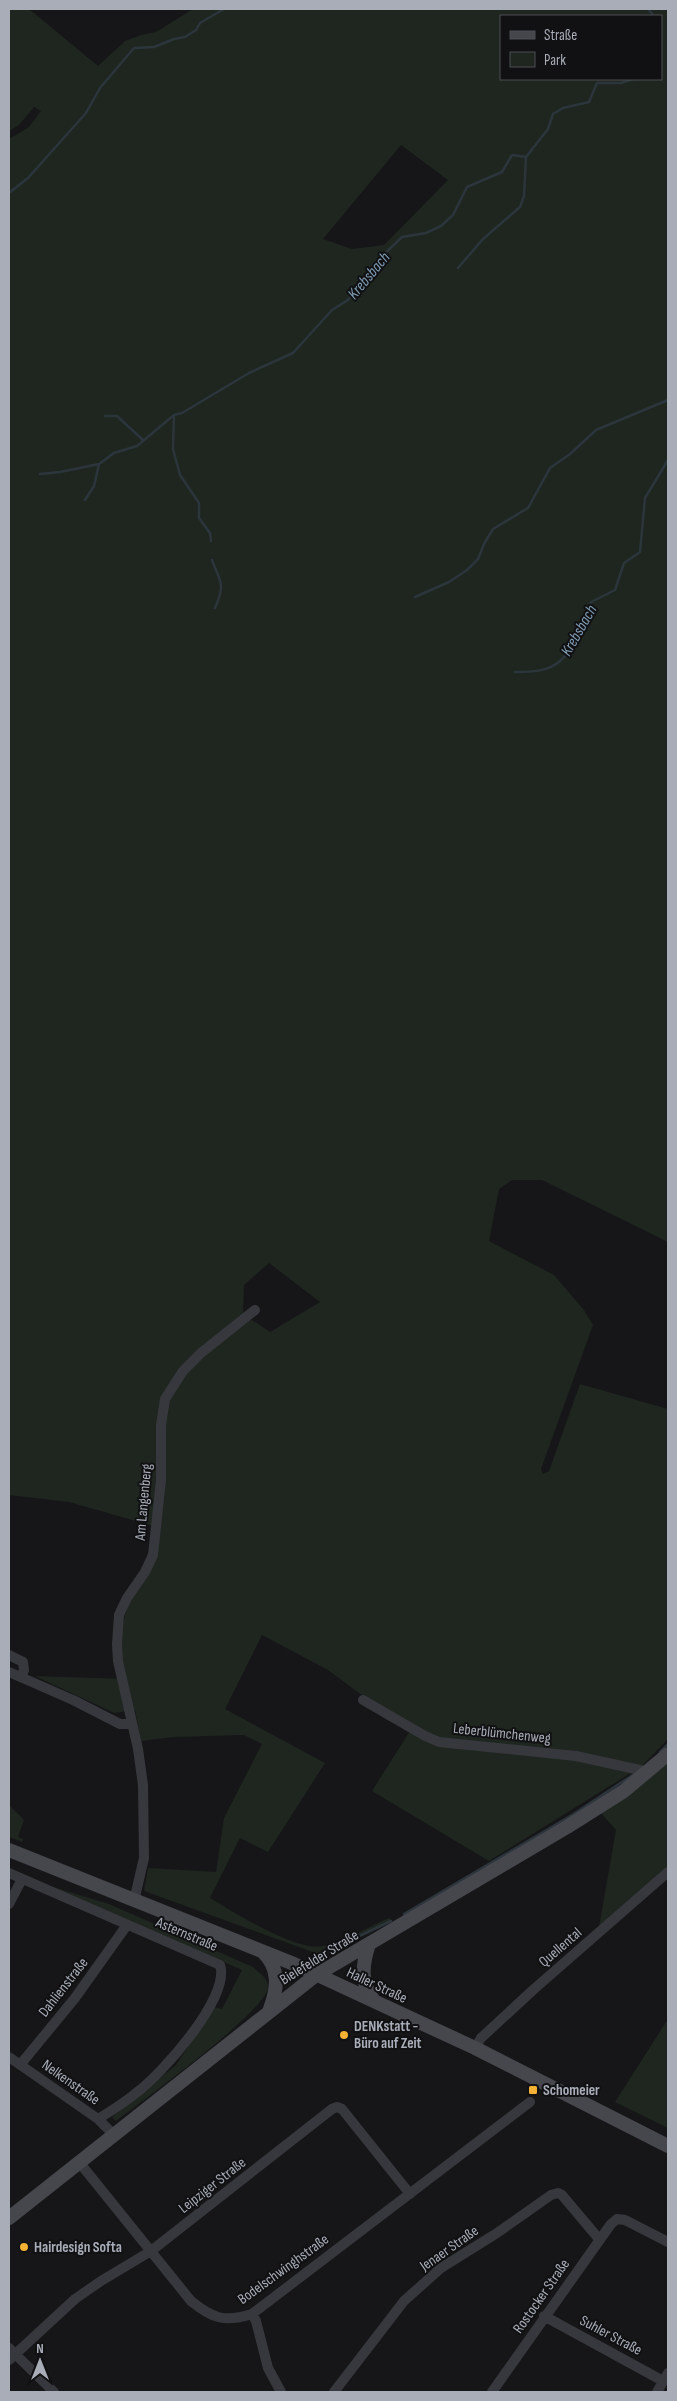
<svg xmlns="http://www.w3.org/2000/svg" width="677" height="2401" viewBox="0 0 677 2401" font-family="'Sofia Sans Condensed',sans-serif">
  <style>
    .green { fill: #1e261f; fill-rule: evenodd }
    .lines { fill: none; stroke-linecap: round; stroke-linejoin: round }
    .stream { stroke: #2c353c; stroke-width: 2.5 }
    .street { stroke: #37383d; stroke-width: 10 }
    .secondary { stroke: #45474d; stroke-width: 14 }
    .poi-dot { fill: #f2b134; stroke: #111113; stroke-width: 2 }
    .labels { text-anchor: middle; stroke-width: 4; stroke-linejoin: round; paint-order: stroke }
    .street-label { font-size: 15px; fill: #a8adb8; stroke: #111113 }
    .poi-label { font-size: 15px; font-weight: bold; fill: #a8adb8; stroke: #111113; text-anchor: start }
    .water-label { font-size: 16px; font-style: italic; fill: #7f9bb3; stroke: #111113 }
  </style>
  <rect width="100%" height="100%" fill="#161618"/>
  <path class="green" d="M 9,9 L 28,9 L 34,13 L 98,66 L 125,41 L 141,35 L 156,32 L 193,9 L 668,9 L 668,1242 L 542,1180 L 512,1180 L 499,1189 L 489,1241 L 554,1275 L 584,1310 L 593,1325 L 541,1469 L 543,1474 L 549,1471 L 580,1384 L 668,1409 L 668,1739 L 642,1766 L 489,1861 L 372,1791 L 410,1731 L 328,1670 L 262,1635 L 225,1709 L 325,1763 L 268,1852 L 240,1838 L 210,1898 C 234,1912 296,1952 322,1946 C 345,1942 368,1927 389,1918 L 391,1920 L 332,1951 L 318,1954 L 144,1891 L 148,1868 L 216,1872 L 224,1818 L 262,1744 L 244,1735 L 174,1737 L 141,1741 L 135,1710 L 114,1713 L 35,1676 L 126,1679 L 122,1661 L 122,1625 L 130,1601 L 153,1565 L 153,1526 L 69,1502 L 9,1495 L 9,139 L 29,127 L 41,111 L 34,107 L 19,125 L 9,131 ZM 501,16 L 661,16 L 661,79 L 501,79 ZM 401,145 L 448,180 L 384,245 L 352,249 L 323,239 ZM 269,1263 L 320,1302 L 270,1332 L 243,1314 L 244,1285 Z
    M 668,1761 L 668,1866 L 599,1927 L 616,1830 L 601,1813 Z
    M 9,1805 L 24,1820 L 18,1837 L 23,1839 L 22,1842 L 9,1837 Z
    M 40,1883 L 109,1904 L 253,1967 C 259,1973 269,1978 268,1988 C 264,2013 142,2101 116,2121 L 112,2117 L 176,2065 L 214,2007 L 222,2009 L 242,1970 Z
    M 668,2019 L 668,2128 L 615,2102 Z"/>
  <g class="lines">
    <path class="stream" d="M 648,9 L 654,16
      M 661,30 L 661,34
      M 9,193 L 28,178 L 86,113 L 100,88 L 134,48 L 154,47 L 174,39 L 185,37 L 196,30 L 200,23 L 224,9
      M 458,268 L 483,239 L 520,207 L 524,196 L 526,157 L 548,129 L 553,114 L 563,108 L 589,102 L 597,83 L 621,83 L 633,79
      M 174,415 L 173,449 L 180,475 L 199,503 L 199,518 L 210,533 L 211,541
      M 105,416 L 117,416 L 143,440
      M 40,474 L 60,472 L 99,464 L 114,453 L 137,446 L 174,415 L 182,413 L 249,373 L 293,353 L 332,310 L 348,300 L 374,264 L 402,237 L 426,233 L 441,226 L 453,215 L 467,187 L 502,172 L 512,155 L 526,157
      M 85,500 L 94,486 L 99,464
      M 212,560 C 220,582 226,583 215,608
      M 415,597 L 449,582 L 467,570 L 478,559 L 484,544 L 493,529 L 528,508 L 550,468 L 570,454 L 596,430 L 668,400
      M 515,672 C 530,672 548,672 560,661 C 574,649 588,620 591,602 L 615,590 L 624,563 L 640,552 L 645,498 L 668,460
      M 660,1752 L 668,1744
      M 404,1914 L 572,1815 L 634,1774
      M 332,1949 L 391,1921"/>
    <path class="street" d="M 9,1655 L 23,1662 L 24,1670 L 21,1677
      M 9,1672 L 73,1700 L 120,1724 L 132,1724
      M 363,1700 L 425,1736 L 439,1742 L 576,1756 L 640,1770 L 646,1774
      M 9,1873 L 220,1965 C 231,1997 161,2075 136,2093 C 124,2103 111,2111 98,2119
      M 134,1901 L 144,1858 L 143,1785 L 138,1749 L 118,1661 L 117,1644 L 119,1615 L 127,1598 L 145,1572 L 153,1555 L 161,1480 L 161,1425 L 165,1399 L 183,1371 L 201,1353 L 255,1310
      M 9,1904 L 22,1879
      M 475,2048 L 481,2038 L 533,1990 L 668,1872
      M 9,2057 L 98,2119 L 113,2134
      M 20,2065 L 75,1998 L 127,1925
      M 79,2162 L 191,2301 C 212,2318 224,2323 252,2314 L 530,2102
      M 252,2314 L 256,2321 L 268,2368 L 281,2392
      M 544,2316 L 663,2381
      M 9,2348 L 54,2392
      M 9,2360 L 75,2299 L 101,2281 L 151,2251 L 332,2109 L 337,2107 L 342,2109 L 410,2194
      M 334,2392 L 404,2301 L 441,2268 L 497,2233 L 551,2195 L 558,2193 L 562,2195 L 599,2239
      M 492,2392 L 611,2224 L 617,2219 L 625,2220 L 668,2242
      M 657,2392 L 668,2373"/>
    <path class="secondary" d="M 9,1850 L 294,1964 L 475,2048 L 668,2146
      M 369,1944 C 362,1966 360,1982 374,2001
      M 262,1951 C 280,1968 278,1987 270,2009
      M 9,2218 L 316,1975 L 567,1827 L 624,1791 L 668,1754"/>
  </g>
  <g class="poi-dot">
    <circle cx="344" cy="2035" r="5"/>
    <rect x="528" y="2085" width="10" height="10" rx="2.5"/>
    <circle cx="24" cy="2247" r="5"/>
  </g>
  <g class="labels">
    <g class="street-label">
      <text transform="translate(143 1502) rotate(-85)" y="5">Am Langenberg</text>
      <text transform="translate(502 1733) rotate(6)" y="5">Leberblümchenweg</text>
      <text transform="translate(187 1934) rotate(23)" y="5">Asternstraße</text>
      <text transform="translate(560 1947) rotate(-41)" y="5">Quellental</text>
      <text transform="translate(319 1957) rotate(-32)" y="5">Bielefelder Straße</text>
      <text transform="translate(377 1985) rotate(25)" y="5">Haller Straße</text>
      <text transform="translate(63 1987) rotate(-52)" y="5">Dahlienstraße</text>
      <text transform="translate(71 2082) rotate(35)" y="5">Nelkenstraße</text>
      <text transform="translate(212 2185) rotate(-38)" y="5">Leipziger Straße</text>
      <text transform="translate(449 2248) rotate(-35)" y="5">Jenaer Straße</text>
      <text transform="translate(283 2269) rotate(-36)" y="5">Bodelschwinghstraße</text>
      <text transform="translate(541 2296) rotate(-55)" y="5">Rostocker Straße</text>
      <text transform="translate(611 2335) rotate(28)" y="5">Suhler Straße</text>
    </g>
    <g class="poi-label">
      <text x="354" y="2031">DENKstatt -<tspan x="354" dy="17">Büro auf Zeit</tspan></text>
      <text x="543" y="2095">Schomeier</text>
      <text x="34" y="2252">Hairdesign Softa</text>
    </g>
    <g class="water-label">
      <text transform="translate(368 275) rotate(-50)" y="6">Krebsbach</text>
      <text transform="translate(578 630) rotate(-60)" y="6">Krebsbach</text>
    </g>
  </g>
  <rect width="677" height="2401" fill="none" stroke="#a8adb8" stroke-width="20"/>
  <rect x="500" y="15" width="162" height="65" fill="#111113" stroke="#4d4f55"/>
  <rect x="510" y="31" width="25" height="8" fill="#45474d" stroke="#4d4f55"/>
  <text x="544" y="40" font-size="15" fill="#a8adb8">Straße</text>
  <rect x="510" y="52" width="25" height="15" fill="#1e261f" stroke="#4d4f55"/>
  <text x="544" y="65" font-size="15" fill="#a8adb8">Park</text>
  <g transform="translate(40 2361)" stroke="#111113" stroke-width="4" paint-order="stroke">
  <path d="M0-4L9 19L0 12L-9 19Z" fill="#a8adb8"/>
  <text y="-8" font-size="14" font-weight="bold" text-anchor="middle" fill="#a8adb8">N</text>
  </g>
</svg>
